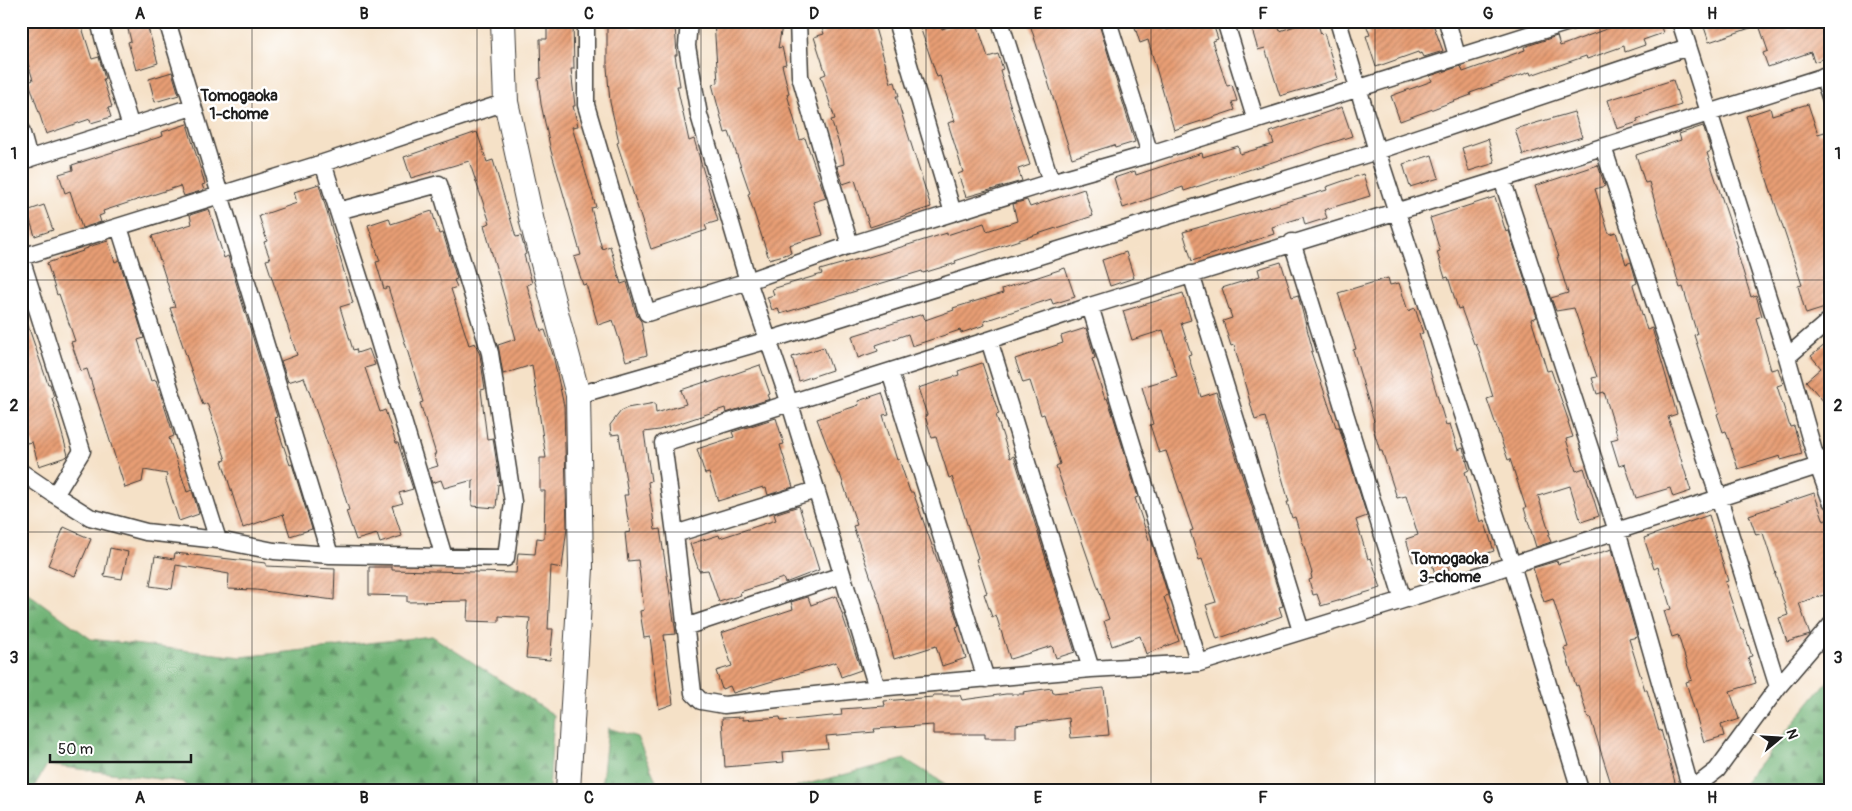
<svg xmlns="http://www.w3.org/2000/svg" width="1852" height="811" viewBox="0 0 1852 811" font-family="Pangolin,sans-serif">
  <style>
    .forest { fill: url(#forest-firs); stroke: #466748 }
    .building { fill: url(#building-hatch) }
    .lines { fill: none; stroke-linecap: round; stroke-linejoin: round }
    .street-casing { stroke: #3d3a36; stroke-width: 19 }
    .secondary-casing { stroke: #3d3a36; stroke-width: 26 }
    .street { stroke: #fff; stroke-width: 16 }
    .secondary { stroke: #fff; stroke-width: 24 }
    .grid { fill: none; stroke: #1c1c1c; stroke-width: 1; stroke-opacity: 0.55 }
    .labels { text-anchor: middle; stroke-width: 5; stroke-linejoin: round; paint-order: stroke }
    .neighbourhood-label { font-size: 16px; font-weight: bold; fill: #1c1c1c; stroke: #fff }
    .neatline { fill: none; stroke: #1c1c1c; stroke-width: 2 }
    .grid-label { font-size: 16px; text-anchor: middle; font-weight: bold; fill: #1c1c1c }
  </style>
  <defs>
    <pattern id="forest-firs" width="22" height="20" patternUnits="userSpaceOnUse" patternTransform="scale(1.25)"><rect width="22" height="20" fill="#6fb275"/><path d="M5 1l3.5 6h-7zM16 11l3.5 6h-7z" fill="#5a905f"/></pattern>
    <pattern id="building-hatch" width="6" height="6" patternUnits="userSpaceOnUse" patternTransform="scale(1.25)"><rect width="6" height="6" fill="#e89e75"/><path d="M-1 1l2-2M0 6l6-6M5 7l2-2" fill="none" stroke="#bb805f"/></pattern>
  </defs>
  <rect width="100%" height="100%" fill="#fff"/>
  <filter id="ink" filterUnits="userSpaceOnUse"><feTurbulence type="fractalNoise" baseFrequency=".02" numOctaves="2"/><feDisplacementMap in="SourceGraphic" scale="10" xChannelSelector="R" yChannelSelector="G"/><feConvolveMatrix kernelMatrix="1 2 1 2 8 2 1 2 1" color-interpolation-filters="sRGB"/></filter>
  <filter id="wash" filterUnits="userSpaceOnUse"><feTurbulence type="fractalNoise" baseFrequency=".0096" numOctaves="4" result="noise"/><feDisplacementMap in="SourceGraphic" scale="20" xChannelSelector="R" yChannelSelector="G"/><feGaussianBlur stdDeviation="1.12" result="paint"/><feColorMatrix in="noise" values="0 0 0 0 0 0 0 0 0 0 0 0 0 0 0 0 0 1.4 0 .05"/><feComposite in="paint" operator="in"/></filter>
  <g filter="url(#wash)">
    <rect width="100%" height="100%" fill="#f5e1c7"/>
    <path class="forest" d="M 21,588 L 91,639 L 241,657 L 432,636 L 554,715 L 549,790 L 192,790 L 182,782 L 47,765 L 32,790 L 21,790 Z
      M 1831,677 L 1831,790 L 1738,790 Z
      M 608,728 L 637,737 L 660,790 L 601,790 Z
      M 905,759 L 955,790 L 784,790 Z"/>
    <g id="blocks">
      <path class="building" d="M 21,21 L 80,21 L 92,59 L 99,57 L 105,79 L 103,79 L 112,107 L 108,108 L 111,117 L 91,123 L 90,119 L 46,134 L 29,82 L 33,80 L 21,40 Z
        M 126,21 L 146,21 L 158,63 L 136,70 L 128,42 L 131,41 Z
        M 547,21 L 573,21 L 574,69 L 571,69 L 575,106 L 573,106 L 578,126 L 572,127 L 596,207 L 591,208 L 602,249 L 610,246 L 621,284 L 627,282 L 637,316 L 641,321 L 647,355 L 626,361 L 613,320 L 598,325 L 586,284 L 583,285 L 574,257 L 581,255 L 551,151 L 541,104 L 538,79 L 541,78 L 540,39 L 547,39 Z
        M 607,21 L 632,21 L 631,28 L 675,25 L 677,55 L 675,55 L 680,86 L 677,86 L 689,141 L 694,139 L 718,221 L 705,225 L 707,230 L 651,249 L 617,143 L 619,142 L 610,102 L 607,67 Z
        M 714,21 L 783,21 L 778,48 L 782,47 L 786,64 L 782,65 L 789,93 L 787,94 L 800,140 L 805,138 L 826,198 L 813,202 L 823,235 L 789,245 L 791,253 L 769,259 L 748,194 L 750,193 L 729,132 L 725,133 L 712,84 L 718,83 Z
        M 820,21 L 873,21 L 891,83 L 895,82 L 899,96 L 896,96 L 931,207 L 870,227 L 855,180 L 843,184 L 837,166 L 844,164 L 843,156 L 831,120 L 835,119 L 821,76 L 826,74 L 814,37 L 824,34 Z
        M 918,21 L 940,21 L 942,29 L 965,21 L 976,21 L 988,57 L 998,54 L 1003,69 L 1000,70 L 1008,98 L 1030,165 L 1018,169 L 1022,181 L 966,197 L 958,174 L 963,172 L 948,123 L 955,121 L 940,76 L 937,77 Z
        M 1029,21 L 1098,21 L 1135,142 L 1115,148 L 1114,145 L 1072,158 Z
        M 1133,21 L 1163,21 L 1166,30 L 1195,21 L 1204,21 L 1206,26 L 1213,24 L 1218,39 L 1212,41 L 1227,86 L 1232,85 L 1237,101 L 1232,102 L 1235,110 L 1174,130 L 1148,40 L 1140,43 Z
        M 1266,21 L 1276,21 L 1280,31 L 1310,21 L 1317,21 L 1321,34 L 1324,33 L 1338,79 L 1280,96 L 1265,48 L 1258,50 L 1251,26 Z
        M 1365,21 L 1432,21 L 1443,51 L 1424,57 L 1422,53 L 1419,54 L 1418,52 L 1376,67 L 1366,36 L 1370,35 Z
        M 1628,21 L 1659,21 L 1663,33 L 1643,40 L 1645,45 L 1625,52 L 1624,46 L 1587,59 L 1586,56 L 1531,75 L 1530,72 L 1470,93 L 1471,95 L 1400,121 L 1391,96 L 1432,81 L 1430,76 L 1461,66 L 1463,72 L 1525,50 L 1524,47 L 1557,36 L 1560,46 Z
        M 1702,21 L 1784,21 L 1787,30 L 1813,21 L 1827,21 L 1831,33 L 1831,56 L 1814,62 L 1811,52 L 1768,67 L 1763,53 L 1768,51 L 1759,25 L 1709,42 Z
        M 172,72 L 179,95 L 155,102 L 149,79 Z
        M 1673,80 L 1681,105 L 1637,119 L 1638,122 L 1617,129 L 1608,100 Z
        M 1808,104 L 1818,134 L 1828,131 L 1831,140 L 1831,276 L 1824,277 L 1828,291 L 1824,292 L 1828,307 L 1806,314 L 1798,286 L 1802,285 L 1746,116 L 1770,108 L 1772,115 Z
        M 1342,107 L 1352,136 L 1184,191 L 1183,187 L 1123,208 L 1114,178 L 1135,171 L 1136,175 L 1202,153 L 1203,157 L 1238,146 L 1240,154 L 1274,144 L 1270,132 Z
        M 1574,112 L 1582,137 L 1523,155 L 1515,129 Z
        M 187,124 L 205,184 L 202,185 L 204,190 L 184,196 L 180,186 L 103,211 L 104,214 L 99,216 L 101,222 L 82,228 L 70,191 L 65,193 L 59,174 L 73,170 L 72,165 L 163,136 L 162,132 Z
        M 1703,126 L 1711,151 L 1707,153 L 1738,247 L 1737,247 L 1738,255 L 1751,297 L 1756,295 L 1762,316 L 1756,318 L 1771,370 L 1778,368 L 1783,384 L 1777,386 L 1790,427 L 1794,426 L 1802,454 L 1781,460 L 1780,456 L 1738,469 L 1726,431 L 1723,432 L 1717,414 L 1719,413 L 1694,335 L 1697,334 L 1683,287 L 1680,288 L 1649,182 L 1645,183 L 1636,155 L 1681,140 L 1679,134 Z
        M 477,132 L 487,162 L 493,160 L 516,237 L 521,236 L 526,254 L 524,255 L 532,283 L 527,285 L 541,331 L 545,330 L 553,355 L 564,406 L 567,527 L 562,568 L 551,566 L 548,629 L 553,629 L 550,660 L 526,658 L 530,618 L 499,616 L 499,622 L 467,621 L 468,601 L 407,602 L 407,596 L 369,595 L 369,567 L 392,567 L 392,570 L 516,573 L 518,553 L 535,554 L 537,538 L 544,539 L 545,491 L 540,491 L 540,458 L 546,458 L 532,365 L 503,374 L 498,345 L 516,339 L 484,225 L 490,223 L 469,161 L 411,178 L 404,157 Z
        M 1488,139 L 1495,163 L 1469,171 L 1462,148 Z
        M 1432,155 L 1439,178 L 1410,187 L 1403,164 Z
        M 1598,165 L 1605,186 L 1595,189 L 1608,231 L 1610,234 L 1616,232 L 1626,264 L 1631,262 L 1637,283 L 1633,285 L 1647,330 L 1652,328 L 1677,414 L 1668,417 L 1691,491 L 1673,497 L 1670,488 L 1636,498 L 1625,464 L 1619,466 L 1611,440 L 1618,438 L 1604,392 L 1597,394 L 1592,378 L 1597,377 L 1574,308 L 1556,311 L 1551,298 L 1568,293 L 1557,257 L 1559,257 L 1535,186 Z
        M 1363,174 L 1370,196 L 1324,210 L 1327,218 L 1305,225 L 1303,217 L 1272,227 L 1274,234 L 1192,261 L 1183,232 L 1327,190 L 1326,187 Z
        M 319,184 L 353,303 L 340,307 L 353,350 L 356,349 L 357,353 L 369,349 L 375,365 L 365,368 L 380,412 L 385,410 L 396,443 L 398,443 L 413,489 L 399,493 L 403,503 L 392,506 L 402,536 L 380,543 L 377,534 L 356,540 L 346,511 L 349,510 L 337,471 L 304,377 L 288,382 L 281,361 L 297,355 L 266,260 L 270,259 L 264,242 L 267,241 L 259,216 L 297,203 L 294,192 Z
        M 1084,189 L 1093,216 L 955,261 L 956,263 L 923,273 L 922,271 L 780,314 L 778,308 L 772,310 L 767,297 L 774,295 L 772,289 L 822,274 L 820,270 L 862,258 L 862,259 L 947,233 L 947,235 L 984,223 L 987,231 L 1017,221 L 1013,204 L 1027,200 L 1030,207 Z
        M 1495,197 L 1506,232 L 1509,231 L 1537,317 L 1531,319 L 1547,371 L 1551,370 L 1569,422 L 1568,422 L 1573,437 L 1566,439 L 1576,471 L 1584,468 L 1599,516 L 1581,522 L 1570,486 L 1538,496 L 1550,534 L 1548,535 L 1551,542 L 1536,547 L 1524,508 L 1526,508 L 1510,459 L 1508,460 L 1487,399 L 1493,397 L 1479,352 L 1476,344 L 1474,344 L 1461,308 L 1458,309 L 1448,277 L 1445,278 L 1437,252 L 1440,251 L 1430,218 Z
        M 44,205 L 53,230 L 35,236 L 27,211 Z
        M 209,209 L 224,258 L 228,256 L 277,417 L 274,418 L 290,465 L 292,464 L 312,529 L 290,536 L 283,514 L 243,528 L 222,461 L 226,460 L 207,403 L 203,405 L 170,308 L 175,307 L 152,236 L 192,224 L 190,215 Z
        M 432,211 L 439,234 L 443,233 L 457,279 L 454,280 L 457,287 L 451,289 L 469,345 L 475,343 L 480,355 L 485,389 L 481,390 L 487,439 L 493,438 L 500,485 L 498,484 L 496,508 L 472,506 L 473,480 L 444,488 L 441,480 L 432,483 L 428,469 L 438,466 L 434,454 L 436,454 L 420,403 L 423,402 L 388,287 L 384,289 L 376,262 L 380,261 L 368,225 L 389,218 L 391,224 Z
        M 108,241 L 115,262 L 119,260 L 123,272 L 144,338 L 138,340 L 151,381 L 156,380 L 174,436 L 169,438 L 187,492 L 192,490 L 199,514 L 179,521 L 166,480 L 167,474 L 144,470 L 142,482 L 125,488 L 87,369 L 81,371 L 71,342 L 75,341 L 59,294 L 57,295 L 47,263 L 83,251 L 82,250 L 88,248 L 88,247 Z
        M 1126,252 L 1134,278 L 1110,286 L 1102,260 Z
        M 1281,262 L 1292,297 L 1298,295 L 1313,351 L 1311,352 L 1336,427 L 1339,427 L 1367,516 L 1356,520 L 1368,559 L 1371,558 L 1381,588 L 1321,606 L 1317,594 L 1313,595 L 1309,580 L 1312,579 L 1311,574 L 1312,573 L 1295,517 L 1292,518 L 1287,502 L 1289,502 L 1265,417 L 1255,420 L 1234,345 L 1231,346 L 1223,321 L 1232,318 L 1222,288 L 1260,276 L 1258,269 Z
        M 1065,268 L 1075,297 L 1053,304 L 1051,299 L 984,321 L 985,325 L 961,333 L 960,330 L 912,346 L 908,334 L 876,345 L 878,351 L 858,358 L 852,336 L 923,314 L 925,320 L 954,310 L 953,308 L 1003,293 L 1002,289 Z
        M 1388,278 L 1390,285 L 1399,283 L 1408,311 L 1415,308 L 1423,333 L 1419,334 L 1446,425 L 1450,424 L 1458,450 L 1463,448 L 1469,470 L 1465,472 L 1480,522 L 1484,520 L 1494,551 L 1448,566 L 1449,570 L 1435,574 L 1430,556 L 1413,562 L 1406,539 L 1418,535 L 1406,496 L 1397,498 L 1382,451 L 1380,451 L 1373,428 L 1373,422 L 1374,421 L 1353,350 L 1356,349 L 1338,293 Z
        M 1183,293 L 1191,320 L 1181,323 L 1191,354 L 1188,355 L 1201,397 L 1216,392 L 1283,606 L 1279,607 L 1282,616 L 1217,639 L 1206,605 L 1216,602 L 1202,559 L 1199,560 L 1190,531 L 1193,530 L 1166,451 L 1159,453 L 1150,425 L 1153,424 L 1142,387 L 1177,376 L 1163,330 L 1132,340 L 1123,311 Z
        M 24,314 L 48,384 L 50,384 L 54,397 L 52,398 L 68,455 L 66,457 L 39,466 L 32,442 L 21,444 L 21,315 Z
        M 1086,328 L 1095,358 L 1092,359 L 1105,399 L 1107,398 L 1112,412 L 1138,497 L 1135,498 L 1149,540 L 1151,539 L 1168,595 L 1164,597 L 1179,641 L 1146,654 L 1140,636 L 1112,646 L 1104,621 L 1109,619 L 1056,466 L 1060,464 L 1044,414 L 1041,415 L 1030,381 L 1023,383 L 1015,359 L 1063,343 L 1061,336 Z
        M 1831,340 L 1831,410 L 1806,381 L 1821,368 L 1811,356 Z
        M 824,347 L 832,370 L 799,381 L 792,357 Z
        M 982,363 L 999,414 L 996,415 L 1010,458 L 1014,456 L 1075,652 L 1056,658 L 1052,646 L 1010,659 L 996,615 L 992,617 L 984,594 L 987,593 L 976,559 L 978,558 L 952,477 L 949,478 L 936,437 L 932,438 L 925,416 L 927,415 L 918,388 L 959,375 L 958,371 Z
        M 760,365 L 770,394 L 768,395 L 770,399 L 726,413 L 725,408 L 659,430 L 644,432 L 651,481 L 648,482 L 655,530 L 660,529 L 676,634 L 664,635 L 673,704 L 659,709 L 650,637 L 644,638 L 640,611 L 644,610 L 638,560 L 628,561 L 625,533 L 630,532 L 624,495 L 628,495 L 619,434 L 611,435 L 610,425 L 621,411 L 627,408 L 655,403 L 656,413 L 686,404 L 681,390 L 708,381 L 708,383 Z
        M 882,393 L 889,414 L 883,415 L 897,460 L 899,459 L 910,492 L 913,492 L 939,565 L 959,626 L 956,627 L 966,658 L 942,666 L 936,646 L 894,659 L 880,604 L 853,526 L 857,525 L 840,474 L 838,474 L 817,419 L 859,405 L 858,401 Z
        M 776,418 L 784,444 L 780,445 L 793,487 L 768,495 L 766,488 L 764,489 L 763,487 L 718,501 L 709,473 L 705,474 L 697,449 L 734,437 L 732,432 Z
        M 1814,493 L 1824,521 L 1828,519 L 1831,528 L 1831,593 L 1799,603 L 1810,635 L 1787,642 L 1779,618 L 1788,615 L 1775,574 L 1776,574 L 1763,533 L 1756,535 L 1749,515 Z
        M 799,506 L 819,570 L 785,583 L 783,578 L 740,592 L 741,595 L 719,602 L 708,570 L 699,571 L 690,544 L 719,535 L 720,538 L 776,520 L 774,514 Z
        M 1709,515 L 1728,581 L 1725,582 L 1741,630 L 1743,629 L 1752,656 L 1748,657 L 1756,683 L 1730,691 L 1739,719 L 1721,725 L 1724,736 L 1704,742 L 1686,682 L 1692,680 L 1678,635 L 1672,637 L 1664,611 L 1671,609 L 1658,567 L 1654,569 L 1644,538 Z
        M 64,527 L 91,539 L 75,576 L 48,565 Z
        M 110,548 L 128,552 L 122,579 L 104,576 Z
        M 1612,549 L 1637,637 L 1629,639 L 1645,690 L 1647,690 L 1659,731 L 1661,730 L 1676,786 L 1666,790 L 1613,790 L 1590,717 L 1588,718 L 1578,685 L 1576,686 L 1564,648 L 1568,647 L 1553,599 L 1544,602 L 1533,568 L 1557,561 L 1558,564 L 1583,557 L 1583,558 Z
        M 175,553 L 266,563 L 266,566 L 335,569 L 334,600 L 256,590 L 228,589 L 229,574 L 176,565 L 172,589 L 150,586 L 155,556 L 174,559 Z
        M 836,596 L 861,670 L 841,677 L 836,662 L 733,693 L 730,686 L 722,689 L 716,671 L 732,666 L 721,633 L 793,609 L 791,602 L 808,597 L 811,605 Z
        M 1052,688 L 1053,693 L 1104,688 L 1109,735 L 1071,738 L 1069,718 L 1016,725 L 1016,738 L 985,738 L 985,734 L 933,734 L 933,725 L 874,729 L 875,732 L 826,736 L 828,748 L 783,752 L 784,762 L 725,767 L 722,718 L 743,717 L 743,720 L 780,717 L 781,721 L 842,715 L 841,709 L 885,706 L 884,701 L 933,697 L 933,695 L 960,695 L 962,700 L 1006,694 L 1024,694 L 1023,692 Z"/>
    </g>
  </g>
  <g filter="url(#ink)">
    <use href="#blocks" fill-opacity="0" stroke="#3d3a36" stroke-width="1"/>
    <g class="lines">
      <g class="street-casing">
        <path id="street" d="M 99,21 L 104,41 L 131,127
          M 167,21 L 330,555
          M 586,21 L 586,105 L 647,313 L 748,281 L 850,245 L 1051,182 L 1150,154 L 1572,21
          M 689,21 L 687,46 L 699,115 L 748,281 L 790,404 L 877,688
          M 798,21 L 800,76 L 850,245
          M 896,21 L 953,213
          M 1000,21 L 1051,182
          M 1108,21 L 1150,154
          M 1225,21 L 1256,121
          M 1338,21 L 1377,151 L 1512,565 L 1580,790
          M 1447,21 L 1457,56
          M 1680,21 L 1787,357 L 1818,466 L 1831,501
          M 1831,74 L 1502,179 L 1090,306 L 989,340 L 663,443 L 675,534 L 693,693 L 701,701 L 724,705 L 877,688 L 1091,669 L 1199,663 L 1403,600 L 1818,466 L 1831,455
          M 1823,76 L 1831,100
          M 21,130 L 29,159
          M 1603,147 L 1719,498 L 1778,687
          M 21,161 L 192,107
          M 1502,179 L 1617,531 L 1691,790
          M 338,211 L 369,308 L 444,557
          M 119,227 L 218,540
          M 1292,242 L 1403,600
          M 21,257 L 323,163 L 506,102
          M 21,258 L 82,451 L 55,495
          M 1191,274 L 1301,631
          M 1090,306 L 1199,663
          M 989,340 L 1091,669
          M 1787,357 L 1831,319
          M 890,372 L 986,679
          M 578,395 L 769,340 L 1377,151 L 1688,47
          M 21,472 L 55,495 L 90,517 L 146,532 L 218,540 L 274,551 L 330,555 L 506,558 L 513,502 L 490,353 L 439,184 L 338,211 L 323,163
          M 675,534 L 816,490
          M 685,627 L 842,575
          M 1691,790 L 1717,770 L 1778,687 L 1831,625"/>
      </g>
      <g class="secondary-casing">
        <path id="secondary" d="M 503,21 L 506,102 L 532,222 L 578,395 L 581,568 L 568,790"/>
      </g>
      <use href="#street" class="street"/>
      <use href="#secondary" class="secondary"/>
    </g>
  </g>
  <path class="grid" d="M 252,21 L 252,790M 477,21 L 477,790M 701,21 L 701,790M 926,21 L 926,790M 1151,21 L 1151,790M 1375,21 L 1375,790M 1600,21 L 1600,790M 21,280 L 1831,280M 21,532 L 1831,532"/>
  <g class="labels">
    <g class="neighbourhood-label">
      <text x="239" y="101">Tomogaoka<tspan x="239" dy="18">1-chome</tspan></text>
      <text x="1450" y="564">Tomogaoka<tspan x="1450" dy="18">3-chome</tspan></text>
    </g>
  </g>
  <rect width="1852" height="811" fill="none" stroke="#fff" stroke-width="55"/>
  <g transform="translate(1780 738) rotate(72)" stroke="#ffffff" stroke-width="4" paint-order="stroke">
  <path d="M0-4L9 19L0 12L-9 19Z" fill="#1c1c1c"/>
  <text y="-8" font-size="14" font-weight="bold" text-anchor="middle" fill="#1c1c1c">N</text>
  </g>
  <path d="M50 754v8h141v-8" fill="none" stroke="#1c1c1c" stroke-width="2.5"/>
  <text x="58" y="754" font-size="15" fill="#1c1c1c" stroke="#ffffff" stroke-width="4" paint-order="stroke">50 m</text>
  <rect x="28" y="28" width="1796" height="756" class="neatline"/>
  <g class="grid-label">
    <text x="140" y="19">A</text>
    <text x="364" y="19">B</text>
    <text x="589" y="19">C</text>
    <text x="814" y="19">D</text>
    <text x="1038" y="19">E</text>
    <text x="1263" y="19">F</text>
    <text x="1488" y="19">G</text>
    <text x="1712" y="19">H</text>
    <text x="14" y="159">1</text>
    <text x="1838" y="159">1</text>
    <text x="14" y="411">2</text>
    <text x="1838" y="411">2</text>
    <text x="14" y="663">3</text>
    <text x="1838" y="663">3</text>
    <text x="140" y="803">A</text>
    <text x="364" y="803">B</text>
    <text x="589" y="803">C</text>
    <text x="814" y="803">D</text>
    <text x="1038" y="803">E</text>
    <text x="1263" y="803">F</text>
    <text x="1488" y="803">G</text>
    <text x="1712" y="803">H</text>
  </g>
</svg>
